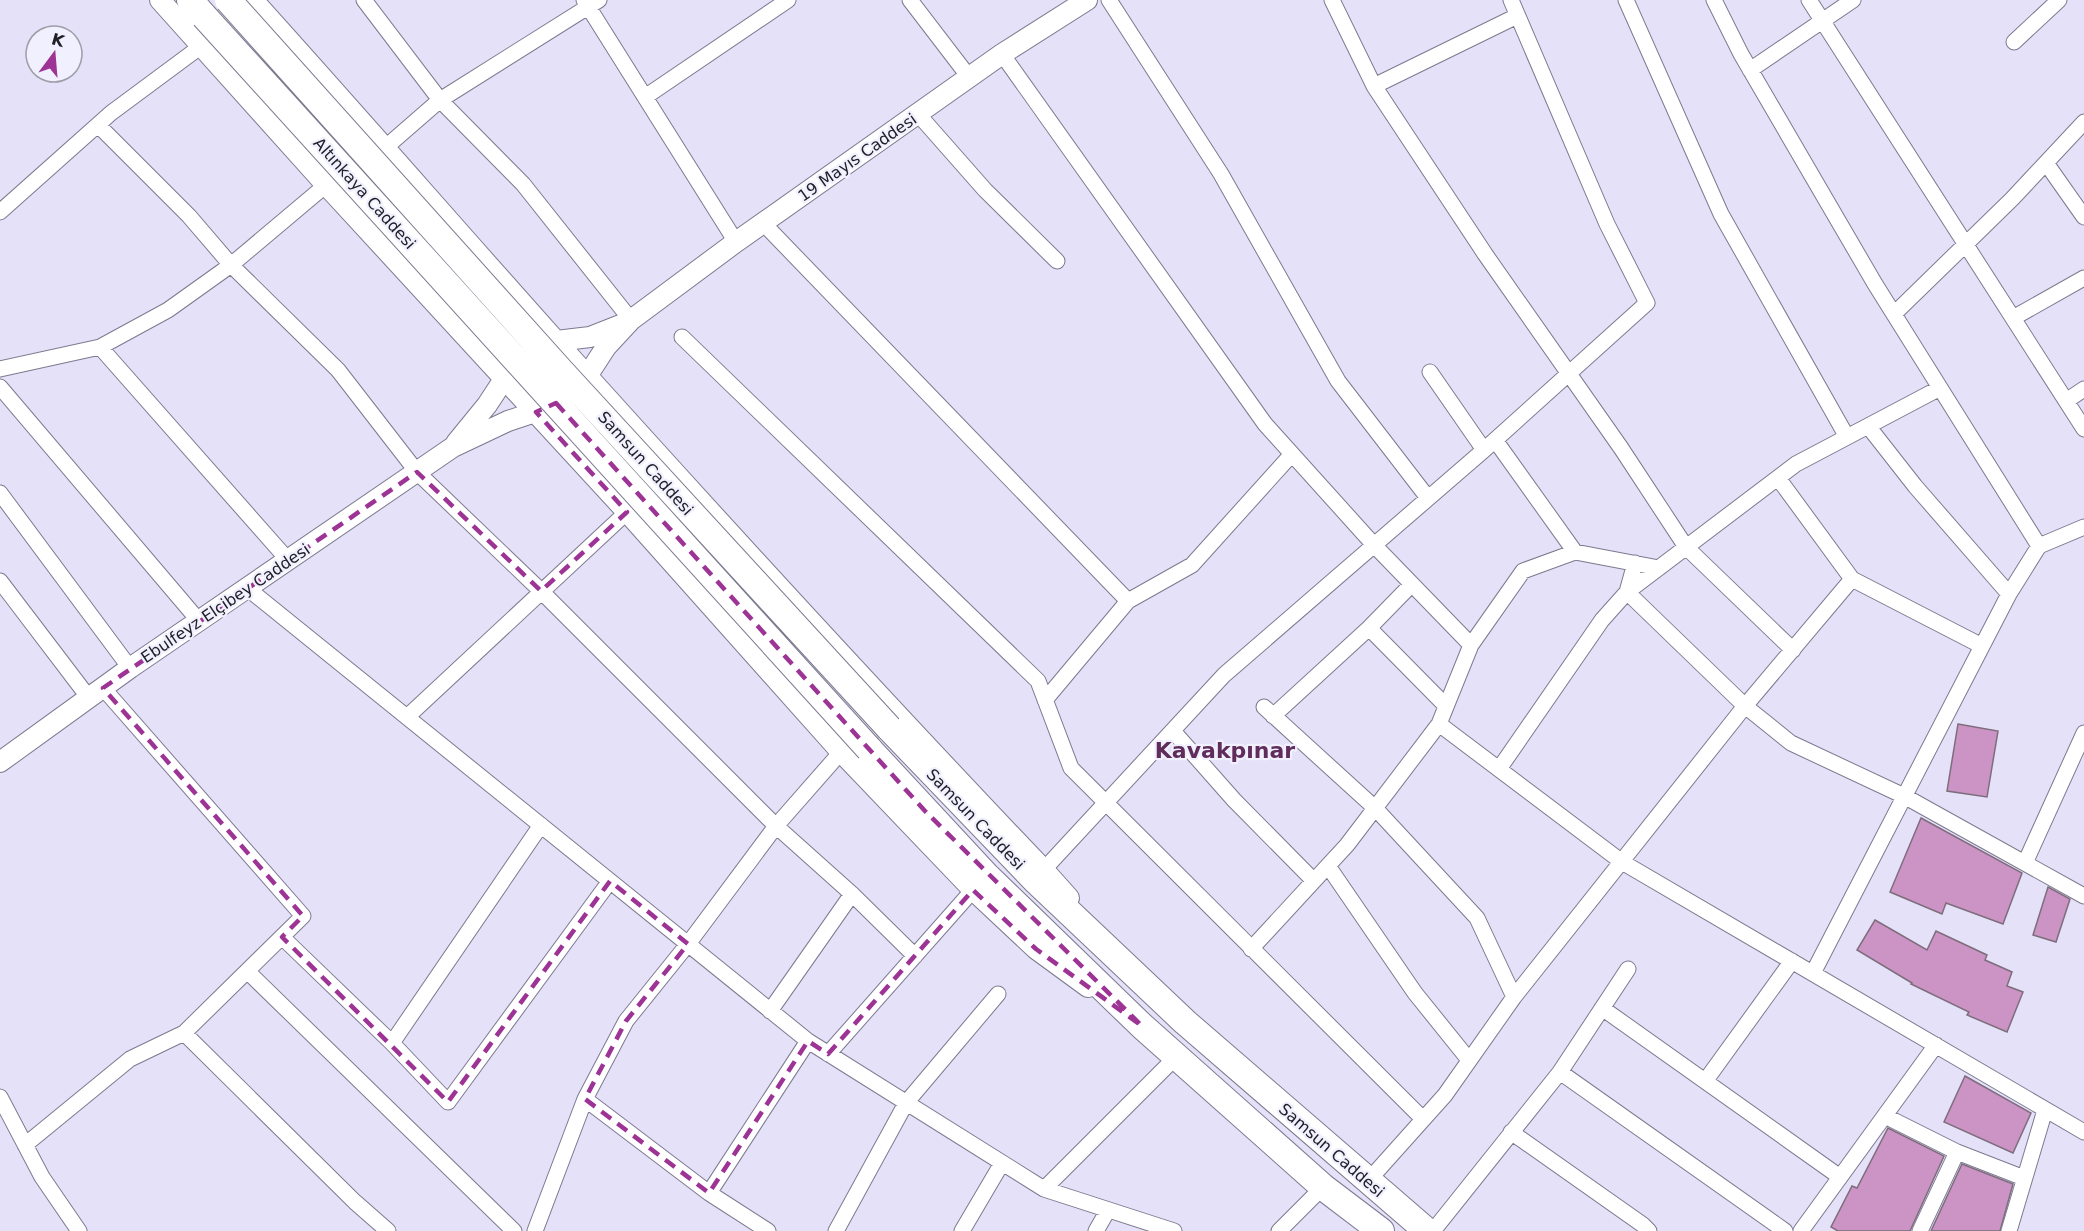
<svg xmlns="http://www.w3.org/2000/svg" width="2084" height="1231" viewBox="0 0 2084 1231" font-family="'DejaVu Sans',sans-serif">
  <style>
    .building { fill: #cb94c5; stroke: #7e6d7c; stroke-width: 1.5 }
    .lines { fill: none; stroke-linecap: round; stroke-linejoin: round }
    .minor-casing { stroke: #7d7a8f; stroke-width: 17 }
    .tertiary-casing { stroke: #7d7a8f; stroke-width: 22 }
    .trunk-casing { stroke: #7d7a8f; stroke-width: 28 }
    .minor { stroke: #fff; stroke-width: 15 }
    .tertiary { stroke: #fff; stroke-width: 20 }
    .trunk { stroke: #fff; stroke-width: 26 }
    .trunk-bridge-casing { stroke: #7d7a8f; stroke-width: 28; stroke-linecap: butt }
    .trunk-bridge { stroke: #fff; stroke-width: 26 }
    .marked { fill: none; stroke: #9c3395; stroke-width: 4.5; stroke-dasharray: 12 8; stroke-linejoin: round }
    .labels { text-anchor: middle; stroke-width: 4.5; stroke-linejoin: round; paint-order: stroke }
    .street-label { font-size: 16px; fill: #212028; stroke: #f1f0fe }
    .district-label { font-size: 22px; font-weight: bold; fill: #5f2c5b; stroke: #f1f0fe }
  </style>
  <rect width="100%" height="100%" fill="#e4e1f8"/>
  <path class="building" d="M 1958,724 L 1998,731 L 1987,797 L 1947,791 Z
    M 1921,818 L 2022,873 L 2003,924 L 1946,903 L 1942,914 L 1890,892 Z
    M 2048,887 L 2070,899 L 2056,942 L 2033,935 Z
    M 1875,920 L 1927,950 L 1936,931 L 1987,955 L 1985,960 L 2012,972 L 2007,986 L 2023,992 L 2007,1032 L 1967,1015 L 1969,1012 L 1911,984 L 1912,983 L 1857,950 Z
    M 1965,1076 L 2031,1113 L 2013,1153 L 1944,1122 Z
    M 1888,1128 L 1944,1156 L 1910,1231 L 1838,1231 L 1831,1227 L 1852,1186 L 1857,1188 Z
    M 1962,1164 L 2013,1184 L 2000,1231 L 1931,1231 Z"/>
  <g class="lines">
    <g class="minor-casing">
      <path id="minor" d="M 364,0 L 440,100 L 523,184 L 631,320
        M 584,0 L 736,242
        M 910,0 L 969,77
        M 1109,0 L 1221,174 L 1338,381 L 1428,498
        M 1332,0 L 1374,86 L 1485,254 L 1621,448 L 1686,547 L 1793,650
        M 1626,0 L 1721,214 L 1847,437
        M 1714,0 L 1741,54 L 1875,284 L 2039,546
        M 1809,0 L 2084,429
        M 2014,42 L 2059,0
        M 1002,54 L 1265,424 L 1374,545 L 1471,645
        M 1750,70 L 1853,0
        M 1374,86 L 1517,16
        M 645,97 L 788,0
        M 918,114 L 985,190 L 1057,261
        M 98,125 L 189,216 L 231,265 L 338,370 L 417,472 L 541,591 L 776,826 L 852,894 L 915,956
        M 386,147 L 440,100 L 599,0
        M 2046,163 L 2084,217
        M 0,212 L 111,113 L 200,47
        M 763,223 L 1128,601
        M 1894,314 L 2012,199 L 2084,122
        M 2013,318 L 2084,278
        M 682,337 L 1038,681 L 1071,768 L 1423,1119
        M 100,347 L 288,560
        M 0,369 L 100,347 L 168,310 L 231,265 L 326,185
        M 1430,372 L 1484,450
        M 0,387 L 199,621
        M 1940,388 L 1796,464 L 1627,592 L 1745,706 L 1791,743 L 1904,796 L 2084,896
        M 2066,401 L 2084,389
        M 1868,426 L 1915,486 L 2009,594
        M 1495,440 L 1575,552
        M 1778,478 L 1852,579 L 1982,646
        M 0,493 L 130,668
        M 0,581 L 89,698
        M 247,588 L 808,1041 L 1044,1189 L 1174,1231
        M 1369,628 L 1446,706
        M 103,688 L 303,916 L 184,1033 L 355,1202 L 388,1231
        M 1045,700 L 1128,601 L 1192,565 L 1292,454
        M 1264,707 L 1375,808 L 1477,918 L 1514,997
        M 1273,716 L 1369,628 L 1412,584
        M 407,717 L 627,512
        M 1439,724 L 1622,862 L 2084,1132
        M 1173,731 L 1234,800 L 1314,881
        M 1499,769 L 1602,620 L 1627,592 L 1635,563
        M 2025,863 L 2084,733
        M 1328,866 L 1415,993 L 1469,1060
        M 1037,877 L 1224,675 L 1484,450 L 1647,303 L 1607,224 L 1511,0
        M 282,937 L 392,1043 L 541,825
        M 1251,949 L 1347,845 L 1439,724 L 1471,645 L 1523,571 L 1575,552 L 1659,568
        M 247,971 L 514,1231
        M 1813,973 L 2009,594 L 2039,546 L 2084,527
        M 1602,1008 L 1840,1177
        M 770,1011 L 852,894
        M 392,1043 L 448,1102 L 610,881
        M 828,1054 L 973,890
        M 1560,1072 L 1785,1231
        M 1706,1080 L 1792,961
        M 0,1097 L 42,1177 L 79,1231
        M 585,1099 L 709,1193 L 768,1231
        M 1885,1116 L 1957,1152 L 2024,1178
        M 1511,1132 L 1643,1225 L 1649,1231
        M 25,1145 L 130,1059 L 184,1033
        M 1368,1181 L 1445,1095 L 1514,997 L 1745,706 L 1852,579
        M 1044,1189 L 1176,1057
        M 709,1193 L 808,1041
        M 535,1231 L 585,1099 L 626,1021 L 688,944 L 776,826 L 841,752
        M 836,1231 L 906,1103 L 998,994
        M 962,1231 L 1002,1163
        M 1096,1231 L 1108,1210
        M 1279,1231 L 1323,1187
        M 1433,1231 L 1560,1072 L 1628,969
        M 1801,1231 L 1936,1045
        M 1920,1231 L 1957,1152
        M 2009,1231 L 2045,1110"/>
    </g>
    <g class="tertiary-casing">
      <path id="tertiary" d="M 160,0 L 326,185 L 627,512 L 841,752 L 973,890 L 1036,949 L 1088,987
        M 253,0 C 355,113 454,227 555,340 C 716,519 878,696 1044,870 L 1069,898
        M 548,343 L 556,341 L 590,337 L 623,324
        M 456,443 L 487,405 L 510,370
        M 0,762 L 130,668 L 453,447 L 508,421 L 550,407 L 569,396 L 582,384 L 606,347 L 631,320 L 736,242 L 1002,54 L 1087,0"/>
    </g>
    <g class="trunk-casing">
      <path id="trunk" d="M 190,0 L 204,16
        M 889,728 L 1035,880 L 1185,1022 L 1427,1231
        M 869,749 L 986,875 L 1142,1026 L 1323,1187 L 1381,1231"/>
    </g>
    <use href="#minor" class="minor"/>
    <use href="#tertiary" class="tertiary"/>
    <use href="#trunk" class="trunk"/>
    <g class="trunk-bridge-casing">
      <path id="trunk-bridge" d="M 228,0 L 561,371 L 889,728
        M 204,16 L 869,749"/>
    </g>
    <use href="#trunk-bridge" class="trunk-bridge"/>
  </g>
  <path class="marked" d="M 556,403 L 925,811 L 1142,1026 L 1036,949 L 973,890 L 828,1054 L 808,1041 L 709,1193 L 585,1099 L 626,1021 L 688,944 L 610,881 L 448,1102 L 282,937 L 303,916 L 103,688 L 417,472 L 541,591 L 627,512 L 536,412 Z"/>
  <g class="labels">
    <g class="street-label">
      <text transform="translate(857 157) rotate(-35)" y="6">19 Mayıs Caddesi</text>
      <text transform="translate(365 193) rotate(48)" y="6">Altınkaya Caddesi</text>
      <text transform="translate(646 463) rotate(48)" y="6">Samsun Caddesi</text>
      <text transform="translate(225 603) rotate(-34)" y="6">Ebulfeyz Elçibey Caddesi</text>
      <text transform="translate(976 819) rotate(46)" y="6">Samsun Caddesi</text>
      <text transform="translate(1332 1150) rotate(41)" y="6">Samsun Caddesi</text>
    </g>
    <g class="district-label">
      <text x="1225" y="758">Kavakpınar</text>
    </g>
  </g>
  <g transform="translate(54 54) rotate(16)"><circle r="28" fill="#f1f0fe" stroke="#9e9da8" stroke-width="1.5"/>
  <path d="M0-4.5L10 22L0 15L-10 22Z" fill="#9c3395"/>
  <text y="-9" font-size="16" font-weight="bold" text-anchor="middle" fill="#212028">K</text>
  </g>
</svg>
